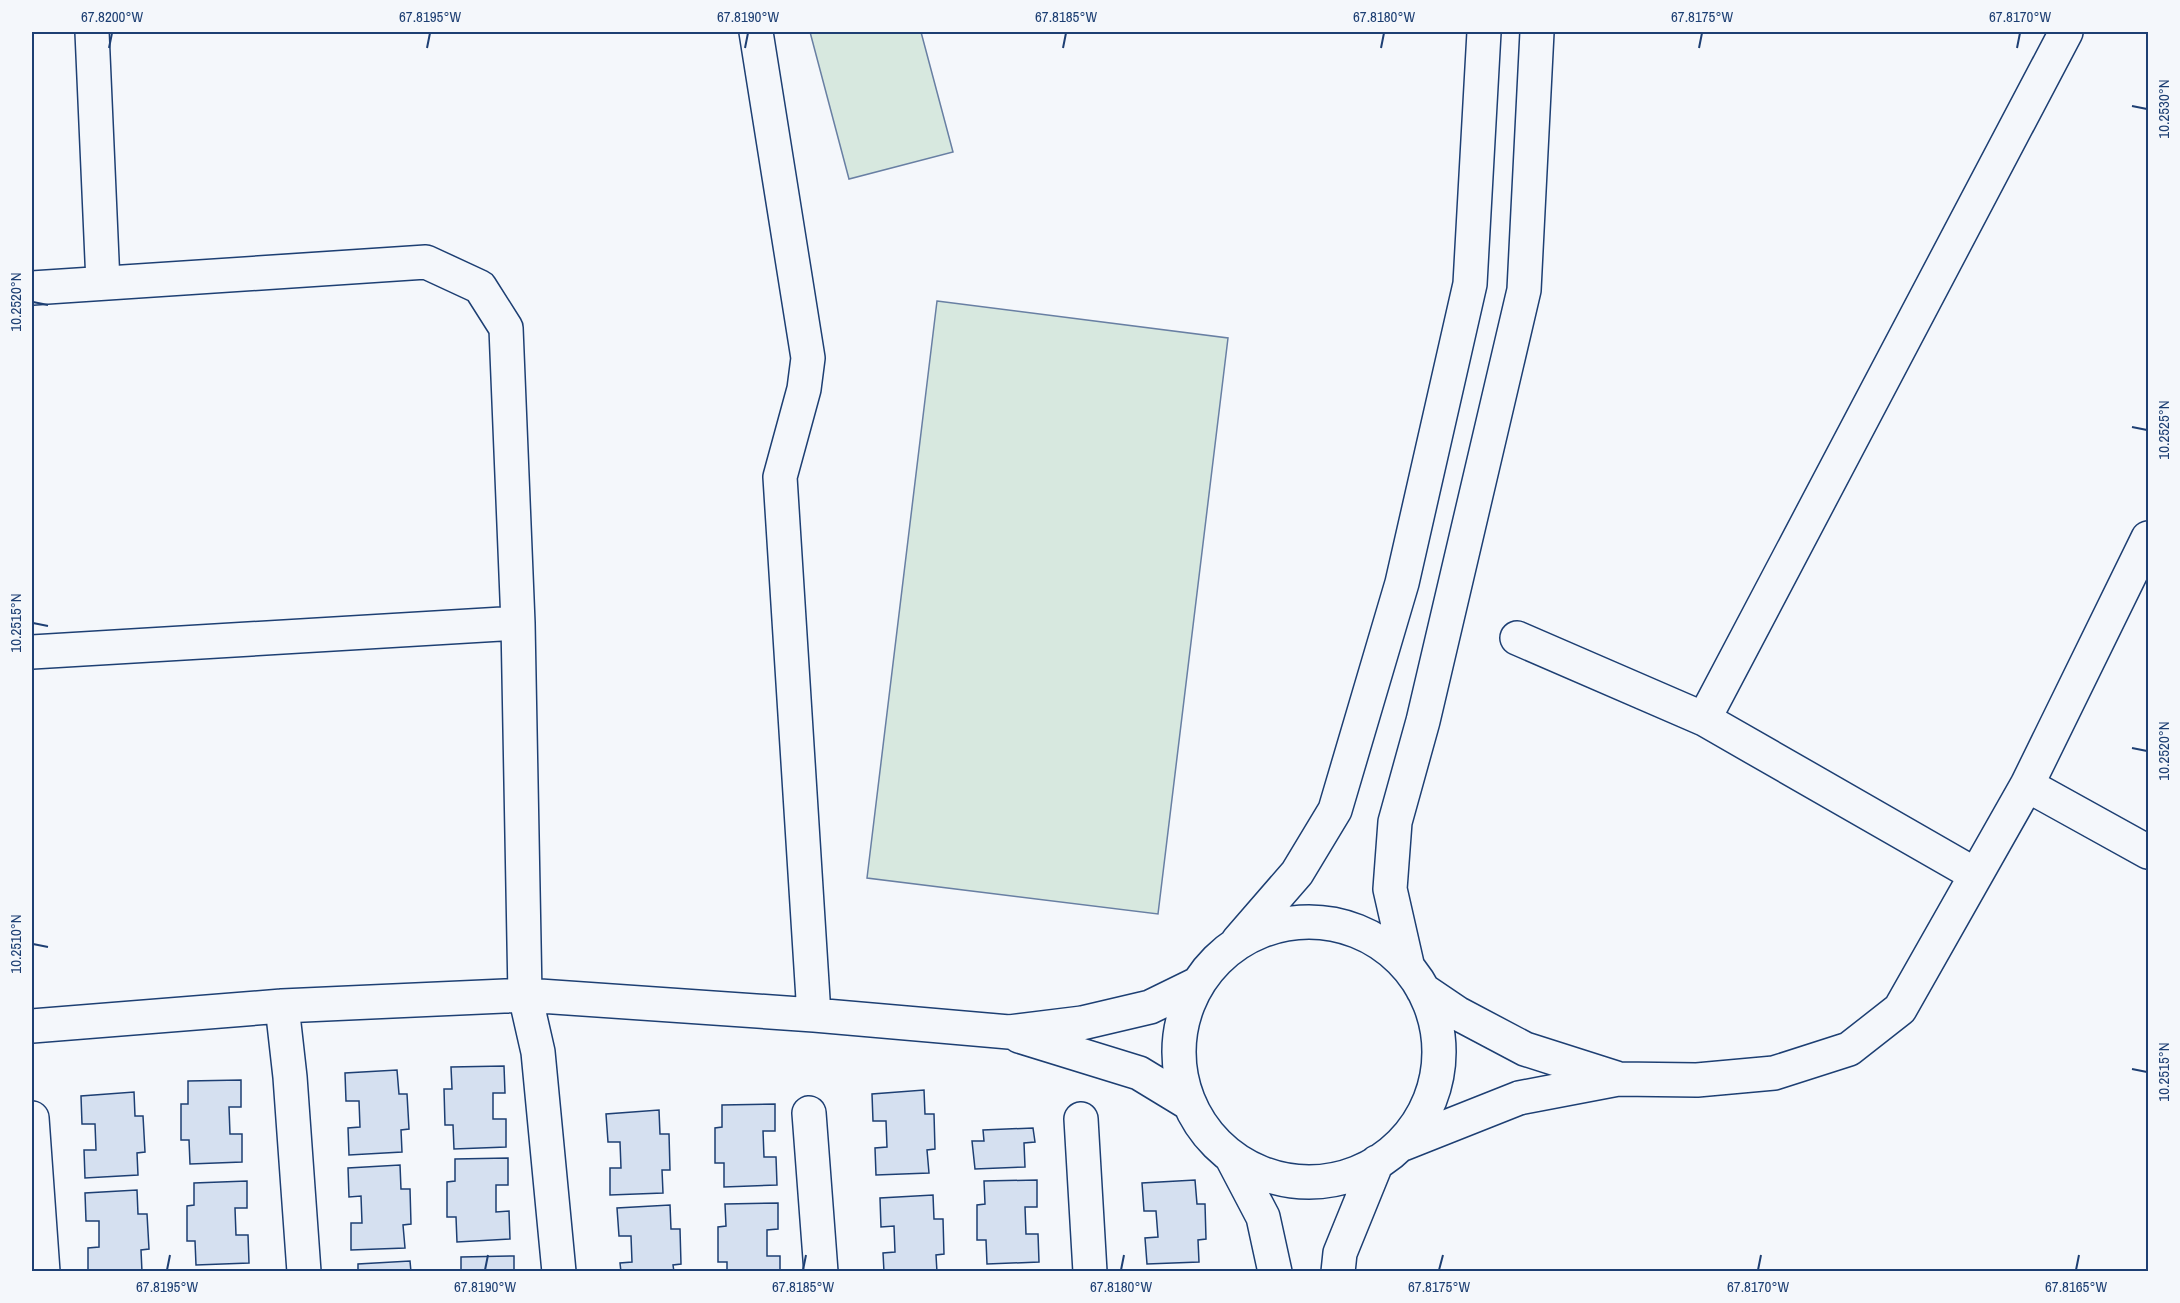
<svg xmlns="http://www.w3.org/2000/svg" width="2180" height="1303" viewBox="0 0 2180 1303" font-family="'Archivo Narrow',sans-serif">
  <style>
    .green { fill: #d7e8df; stroke: #687fa3; stroke-width: 1.5 }
    .building { fill: #d5e0f0; stroke: #1d3f73; stroke-width: 1.5 }
    .lines { fill: none; stroke-linecap: round; stroke-linejoin: round }
    .minor-casing { stroke: #1d3f73; stroke-width: 36 }
    .minor { stroke: #f4f7fb; stroke-width: 33 }
    .ticks { fill: none; stroke: #1d3f73; stroke-width: 2 }
    .neatline { fill: none; stroke: #1d3f73; stroke-width: 2 }
    .ticks-label { font-size: 15px; text-anchor: middle; fill: #1d3f73 }
  </style>
  <rect width="100%" height="100%" fill="#f4f7fb"/>
  <path class="green" d="M 810,32 L 921,32 L 953,152 L 849,179 Z
    M 937,301 L 1228,338 L 1158,914 L 867,878 Z"/>
  <path class="building" d="M 504,1066 L 505,1093 L 493,1093 L 493,1119 L 506,1119 L 506,1147 L 454,1149 L 453,1125 L 445,1125 L 444,1089 L 452,1089 L 451,1067 Z
    M 397,1070 L 399,1094 L 407,1094 L 409,1129 L 401,1130 L 402,1152 L 349,1155 L 348,1128 L 360,1127 L 359,1101 L 346,1101 L 345,1073 Z
    M 241,1080 L 241,1107 L 229,1107 L 230,1134 L 242,1134 L 242,1162 L 190,1164 L 189,1140 L 181,1140 L 181,1104 L 188,1104 L 188,1081 Z
    M 924,1090 L 925,1114 L 934,1114 L 935,1149 L 927,1150 L 929,1173 L 876,1175 L 875,1148 L 887,1147 L 886,1121 L 873,1121 L 872,1094 Z
    M 134,1092 L 135,1116 L 143,1116 L 145,1152 L 137,1153 L 138,1175 L 85,1178 L 84,1150 L 96,1150 L 95,1124 L 82,1124 L 81,1096 Z
    M 775,1104 L 775,1131 L 763,1131 L 764,1157 L 776,1157 L 777,1185 L 724,1187 L 724,1163 L 715,1163 L 715,1128 L 722,1127 L 722,1105 Z
    M 659,1110 L 660,1134 L 669,1134 L 670,1170 L 662,1170 L 663,1193 L 610,1195 L 610,1168 L 621,1168 L 620,1142 L 608,1142 L 606,1114 Z
    M 1033,1128 L 1035,1142 L 1024,1143 L 1025,1167 L 975,1169 L 972,1141 L 984,1141 L 983,1130 Z
    M 508,1158 L 508,1185 L 496,1185 L 496,1212 L 509,1211 L 510,1239 L 457,1242 L 456,1217 L 447,1217 L 447,1182 L 455,1181 L 455,1159 Z
    M 400,1165 L 401,1189 L 410,1189 L 411,1224 L 403,1225 L 405,1248 L 351,1250 L 351,1223 L 362,1223 L 361,1196 L 349,1197 L 348,1168 Z
    M 1037,1180 L 1037,1207 L 1025,1207 L 1026,1234 L 1038,1234 L 1039,1262 L 987,1264 L 986,1240 L 977,1240 L 977,1205 L 985,1204 L 984,1181 Z
    M 1195,1180 L 1197,1204 L 1205,1204 L 1206,1239 L 1198,1240 L 1199,1262 L 1147,1264 L 1145,1238 L 1158,1237 L 1156,1211 L 1144,1211 L 1142,1183 Z
    M 247,1181 L 247,1208 L 235,1208 L 236,1235 L 248,1235 L 249,1263 L 196,1265 L 195,1241 L 187,1241 L 187,1206 L 194,1205 L 194,1183 Z
    M 137,1190 L 138,1214 L 147,1214 L 149,1249 L 141,1250 L 142,1272 L 88,1272 L 88,1248 L 99,1247 L 99,1221 L 86,1221 L 85,1193 Z
    M 933,1195 L 934,1219 L 943,1219 L 944,1254 L 936,1255 L 937,1272 L 884,1272 L 883,1253 L 895,1252 L 894,1226 L 881,1227 L 880,1198 Z
    M 778,1203 L 778,1229 L 767,1230 L 767,1256 L 780,1256 L 780,1272 L 727,1272 L 727,1262 L 718,1262 L 718,1227 L 726,1226 L 725,1204 Z
    M 670,1205 L 671,1229 L 680,1229 L 681,1264 L 673,1265 L 674,1272 L 621,1272 L 620,1263 L 632,1262 L 631,1236 L 619,1236 L 617,1208 Z
    M 514,1256 L 514,1272 L 461,1272 L 461,1257 Z
    M 410,1261 L 411,1272 L 358,1272 L 358,1264 Z"/>
  <g class="lines">
    <g class="minor-casing">
      <path id="minor" d="M 92,32 L 103,283
        M 756,32 L 808,358 L 804,389 L 780,477 L 814,1015
        M 32,288 L 426,262 L 480,287 L 506,328 L 518,623 L 525,995 L 538,1052 L 559,1272
        M 1517,638 L 1704,719
        M 32,652 L 518,623
        M 2027,785 L 2148,852
        M 1976,875 L 1704,719 L 2066,32
        M1179 1052a130 130 0 1 1 260 0a130 130 0 1 1-260 0Z
        M 1238,941 L 1297,873 L 1335,810 L 1402,583 L 1470,284 L 1484,32
        M 1407,964 L 1390,889 L 1395,822 L 1423,721 L 1524,290 L 1537,32
        M 1423,990 L 1457,1013 L 1525,1049 L 1616,1078
        M 282,1006 L 290,1077 L 304,1272
        M 32,1026 L 282,1006 L 525,995 L 814,1015 L 1009,1032 L 1082,1023 L 1150,1007 L 1195,985
        M 1019,1036 L 1139,1073 L 1190,1104
        M 809,1113 L 821,1272
        M 32,1118 L 43,1272
        M 1081,1119 L 1090,1272
        M 1403,1144 L 1519,1098 L 1618,1079 L 1697,1080 L 1774,1073 L 1849,1049 L 1900,1009 L 2027,785 L 2148,538
        M 1231,1156 L 1263,1217 L 1275,1272
        M 1338,1272 L 1340,1253 L 1377,1162"/>
    </g>
    <use href="#minor" class="minor"/>
  </g>
  <path class="ticks" d="M 109,48 L 112,33M 427,48 L 430,33M 745,48 L 748,33M 1063,48 L 1066,33M 1381,48 L 1384,33M 1699,48 L 1702,33M 2017,48 L 2020,33M 2132,106 L 2147,109M 33,302 L 48,305M 2132,427 L 2147,430M 33,623 L 48,626M 2132,748 L 2147,751M 33,944 L 48,947M 2132,1069 L 2147,1072M 167,1270 L 170,1255M 485,1270 L 488,1255M 803,1270 L 806,1255M 1121,1270 L 1124,1255M 1439,1270 L 1443,1255M 1758,1270 L 1761,1255M 2076,1270 L 2079,1255"/>
  <rect width="2180" height="1303" fill="none" stroke="#f4f7fb" stroke-width="66"/>
  <rect x="33" y="33" width="2114" height="1237" class="neatline"/>
  <g class="ticks-label">
    <text x="112" y="22">67.8200°W</text>
    <text x="430" y="22">67.8195°W</text>
    <text x="748" y="22">67.8190°W</text>
    <text x="1066" y="22">67.8185°W</text>
    <text x="1384" y="22">67.8180°W</text>
    <text x="1702" y="22">67.8175°W</text>
    <text x="2020" y="22">67.8170°W</text>
    <text transform="translate(2164 109) rotate(-90)" y="5">10.2530°N</text>
    <text transform="translate(16 302) rotate(-90)" y="5">10.2520°N</text>
    <text transform="translate(2164 430) rotate(-90)" y="5">10.2525°N</text>
    <text transform="translate(16 623) rotate(-90)" y="5">10.2515°N</text>
    <text transform="translate(2164 751) rotate(-90)" y="5">10.2520°N</text>
    <text transform="translate(16 944) rotate(-90)" y="5">10.2510°N</text>
    <text transform="translate(2164 1072) rotate(-90)" y="5">10.2515°N</text>
    <text x="167" y="1292">67.8195°W</text>
    <text x="485" y="1292">67.8190°W</text>
    <text x="803" y="1292">67.8185°W</text>
    <text x="1121" y="1292">67.8180°W</text>
    <text x="1439" y="1292">67.8175°W</text>
    <text x="1758" y="1292">67.8170°W</text>
    <text x="2076" y="1292">67.8165°W</text>
  </g>
</svg>
